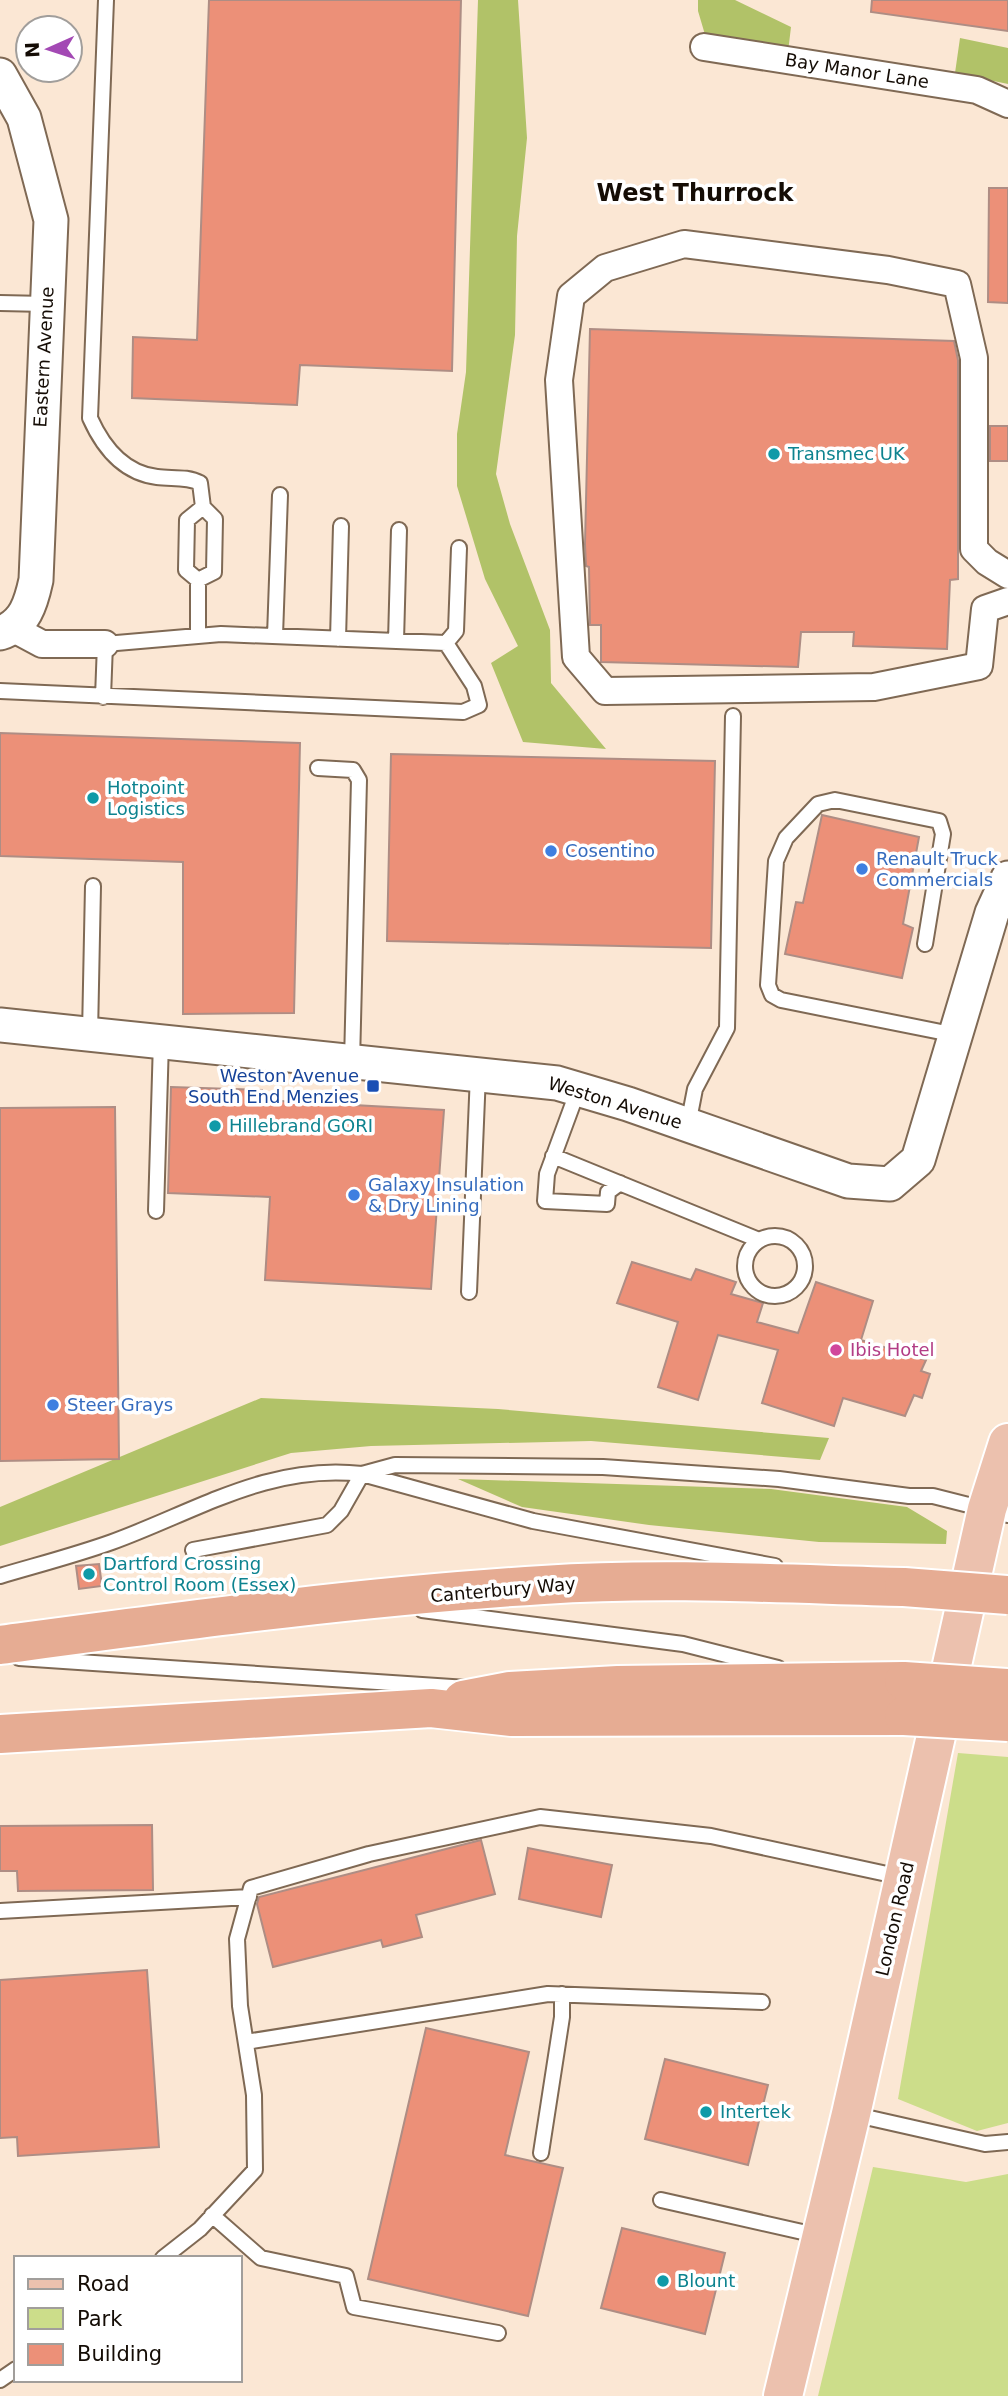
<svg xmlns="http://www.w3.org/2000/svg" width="1008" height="2396" viewBox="0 0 1008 2396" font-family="'DejaVu Sans',sans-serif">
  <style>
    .green { fill: #ccdd8a }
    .forest { fill: #b1c268 }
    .building { fill: #ec9078; stroke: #ae8d84; stroke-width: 2 }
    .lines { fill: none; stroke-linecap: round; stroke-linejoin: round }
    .service-casing { stroke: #7f6954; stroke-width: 18 }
    .minor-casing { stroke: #7f6954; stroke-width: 30 }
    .tertiary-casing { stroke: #7f6954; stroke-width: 37 }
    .primary-casing { stroke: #fff; stroke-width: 42 }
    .trunk-casing { stroke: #fff; stroke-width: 42 }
    .service { stroke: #fff; stroke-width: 14 }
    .minor { stroke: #fff; stroke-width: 26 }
    .tertiary { stroke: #fff; stroke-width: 33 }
    .primary { stroke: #ecc1ae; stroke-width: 38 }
    .trunk { stroke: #e6ac93; stroke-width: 38 }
    .trunk-bridge-casing { stroke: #fff; stroke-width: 42; stroke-linecap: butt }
    .trunk-bridge { stroke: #e6ac93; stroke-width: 38 }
    .culture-dot { fill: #0f9aa8; stroke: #fff; stroke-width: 2.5 }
    .shop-dot { fill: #3f7fe0; stroke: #fff; stroke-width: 2.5 }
    .transit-dot { fill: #1a4fb4; stroke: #fff; stroke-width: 2.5 }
    .hotel-dot { fill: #d1479c; stroke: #fff; stroke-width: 2.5 }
    .labels { text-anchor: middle; stroke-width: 7; stroke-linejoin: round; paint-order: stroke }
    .street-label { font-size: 18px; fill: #140c05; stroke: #fff }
    .culture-label { font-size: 18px; fill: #0d838f; stroke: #fff; text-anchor: start }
    .shop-label { font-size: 18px; fill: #366cbe; stroke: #fff; text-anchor: start }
    .transit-label { font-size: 18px; fill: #164399; stroke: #fff; text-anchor: end }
    .hotel-label { font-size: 18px; fill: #b23c85; stroke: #fff; text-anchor: start }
    .district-label { font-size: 24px; font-weight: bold; fill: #140c05; stroke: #fff }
  </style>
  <rect width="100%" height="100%" fill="#fbe7d4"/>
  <path class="green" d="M 958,1753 L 1008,1757 L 1008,2123 L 977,2131 L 898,2099 Z
    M 873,2167 L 966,2182 L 1008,2174 L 1008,2396 L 818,2396 Z"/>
  <path class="forest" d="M 478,0 L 518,0 L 527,138 L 517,236 L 515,335 L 496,474 L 510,524 L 550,630 L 551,683 L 606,749 L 523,742 L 491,663 L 518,646 L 485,579 L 457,486 L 457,434 L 466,372 Z
    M 698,0 L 735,0 L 791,27 L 788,52 L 706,38 L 698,11 Z
    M 960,38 L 1008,48 L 1008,84 L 955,73 Z
    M 261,1398 L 498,1409 L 829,1438 L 820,1460 L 591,1441 L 371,1446 L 291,1453 L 0,1546 L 0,1507 Z
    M 458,1479 L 771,1489 L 907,1507 L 947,1531 L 946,1544 L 819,1542 L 649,1525 L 522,1507 Z"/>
  <path class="building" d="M 209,0 L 461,0 L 452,371 L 300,365 L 297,405 L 132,398 L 133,337 L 197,340 Z
    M 872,0 L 1008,0 L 1008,31 L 871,12 Z
    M 989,188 L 1008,188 L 1008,303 L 988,302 Z
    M 590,329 L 954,341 L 958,360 L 958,579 L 950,580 L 947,649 L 853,646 L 854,632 L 801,632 L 798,667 L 601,662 L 601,625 L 590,625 L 589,567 L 586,566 L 585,544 Z
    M 990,426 L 1008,426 L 1008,461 L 990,461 Z
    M 0,733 L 300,743 L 294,1013 L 183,1014 L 183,862 L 0,856 Z
    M 391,754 L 715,761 L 711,948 L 387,941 Z
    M 822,815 L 919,837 L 903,924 L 913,928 L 902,978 L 785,954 L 796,902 L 803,903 Z
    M 171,1087 L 262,1090 L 262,1100 L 444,1110 L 431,1289 L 265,1280 L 270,1197 L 168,1193 Z
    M 115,1107 L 119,1459 L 0,1461 L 0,1108 Z
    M 632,1262 L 691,1280 L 696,1269 L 736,1282 L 731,1294 L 763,1303 L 757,1322 L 798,1333 L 816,1282 L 873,1301 L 861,1340 L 926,1360 L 921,1371 L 930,1374 L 922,1398 L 914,1395 L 905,1416 L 843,1398 L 834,1426 L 762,1403 L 778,1350 L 718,1335 L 698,1400 L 658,1387 L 678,1322 L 617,1303 Z
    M 99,1564 L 102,1586 L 79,1589 L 76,1566 Z
    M 152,1825 L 153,1890 L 18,1891 L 17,1871 L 0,1871 L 0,1826 Z
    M 481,1840 L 495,1894 L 416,1915 L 422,1937 L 383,1947 L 381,1940 L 273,1967 L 257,1904 L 259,1897 Z
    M 528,1848 L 612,1865 L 601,1917 L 519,1899 Z
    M 147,1970 L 159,2147 L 18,2156 L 17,2137 L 0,2138 L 0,1980 Z
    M 426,2028 L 529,2052 L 505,2155 L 563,2168 L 528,2316 L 368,2279 Z
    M 665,2059 L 768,2085 L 748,2165 L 645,2139 Z
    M 622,2228 L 725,2253 L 705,2334 L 601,2308 Z"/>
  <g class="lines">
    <g class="service-casing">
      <path id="service" d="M 106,0 L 90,418 C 103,447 123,473 157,477 C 171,479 187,476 200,483 L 203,507 L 215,519 L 214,572 L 198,580 L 186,570 L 187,520 L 203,507
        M 0,303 L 46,304
        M 198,635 L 198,580
        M 275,636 L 280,495
        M 338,639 L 341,526
        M 396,641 L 399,530
        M 446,643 L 456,631 L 459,548
        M 0,691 L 463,712 L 479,705 L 474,686 L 446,643 L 221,634 L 105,644 L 103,697
        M 318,768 L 353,770 L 359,780 L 352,1062
        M 925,944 L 943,834 L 939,821 L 835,800 L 818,804 L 786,838 L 776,861 L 768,985 L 772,995 L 781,1000 L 956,1035
        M 90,1034 L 93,886
        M 578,1090 L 547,1174 L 545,1201 L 607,1204 L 608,1192 L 620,1183
        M 688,1125 L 695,1089 L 727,1028 L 733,716
        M 553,1156 L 759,1240
        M 156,1211 L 161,1041
        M745 1266a30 30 0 1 1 60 0a30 30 0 1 1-60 0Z
        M 469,1292 L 478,1074
        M 193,1550 L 327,1525 L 341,1511 L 362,1474 L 395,1465 L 603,1467 L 779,1479 L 909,1496 L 933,1496 L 1008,1515
        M 0,1576 C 37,1565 76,1555 112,1542 C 195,1512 269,1463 362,1474 L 533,1521 L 775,1566
        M 422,1610 L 683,1644 L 778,1668
        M 19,1658 L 467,1688
        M 0,1911 L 249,1897
        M 246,2042 L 548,1994 L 762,2002
        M 852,2114 L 985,2144 L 1008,2142
        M 541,2153 L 562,2017 L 562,1994
        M 661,2200 L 820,2236
        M 212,2215 L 261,2258 L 346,2276 L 354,2307 L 498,2333
        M 163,2258 L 200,2229 L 255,2170 L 254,2095 L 240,2006 L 237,1939 L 251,1888 L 369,1854 L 540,1817 L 711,1836 L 901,1877
        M 0,2380 L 16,2369"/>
    </g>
    <g class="minor-casing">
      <path id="minor" d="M 704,47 L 977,90 L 1008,104
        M 1008,575 L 987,562 L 974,549 L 974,358 L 957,284 L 888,270 L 684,244 L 605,268 L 571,296 L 559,380 L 576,657 L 605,691 L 874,687 L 979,666 L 985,609 L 1008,601
        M 14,629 L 42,644 L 105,644"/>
    </g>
    <g class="tertiary-casing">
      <path id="tertiary" d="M 0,75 L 24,118 L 51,220 L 36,580 C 31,603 25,625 0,633
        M 0,1025 L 557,1083 L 628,1104 L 848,1181 L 890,1184 L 918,1160 L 992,913 L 1008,878"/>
    </g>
    <g class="primary-casing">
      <path id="primary" d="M 783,2396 L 851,2114 L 987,1509 L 1008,1443"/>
    </g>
    <g class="trunk-casing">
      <path id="trunk" d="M 0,1645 C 180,1621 362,1596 543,1585 C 663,1577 783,1584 904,1587
        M 463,1700 L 510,1691 L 618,1685 L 904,1681
        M 0,1734 L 431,1708 L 512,1717 L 904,1716"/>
    </g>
    <use href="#service" class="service"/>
    <use href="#minor" class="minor"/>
    <use href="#tertiary" class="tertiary"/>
    <use href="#primary" class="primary"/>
    <use href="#trunk" class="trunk"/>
    <g class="trunk-bridge-casing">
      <path id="trunk-bridge" d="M 904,1587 L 1008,1595
        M 904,1681 L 1008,1688
        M 904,1716 L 1008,1722"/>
    </g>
    <use href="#trunk-bridge" class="trunk-bridge"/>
  </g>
  <g class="culture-dot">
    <circle cx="774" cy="454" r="7"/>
    <circle cx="93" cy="798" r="7"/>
    <circle cx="215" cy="1126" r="7"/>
    <circle cx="89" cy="1574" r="7"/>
    <circle cx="706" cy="2112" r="7"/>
    <circle cx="663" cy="2281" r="7"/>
  </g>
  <g class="shop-dot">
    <circle cx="551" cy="851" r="7"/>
    <circle cx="862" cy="869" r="7"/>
    <circle cx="354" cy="1195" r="7"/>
    <circle cx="53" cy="1405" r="7"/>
  </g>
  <rect class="transit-dot" x="366" y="1079" width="14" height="14" rx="3.5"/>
  <circle class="hotel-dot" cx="836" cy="1350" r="7"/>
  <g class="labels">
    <g class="street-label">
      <text transform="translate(857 71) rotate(9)" y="6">Bay Manor Lane</text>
      <text transform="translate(44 357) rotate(-87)" y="6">Eastern Avenue</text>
      <text transform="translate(615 1103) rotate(17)" y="6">Weston Avenue</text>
      <text transform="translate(503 1590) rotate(-5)" y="6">Canterbury Way</text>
      <text transform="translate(895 1919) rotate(-77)" y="6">London Road</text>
    </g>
    <g class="culture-label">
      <text x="788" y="460">Transmec UK</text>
      <text x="107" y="794">Hotpoint<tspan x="107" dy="21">Logistics</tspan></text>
      <text x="229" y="1132">Hillebrand GORI</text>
      <text x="103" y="1570">Dartford Crossing<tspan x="103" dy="21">Control Room (Essex)</tspan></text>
      <text x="720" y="2118">Intertek</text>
      <text x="677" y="2287">Blount</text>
    </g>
    <g class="shop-label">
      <text x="565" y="857">Cosentino</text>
      <text x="876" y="865">Renault Truck<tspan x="876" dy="21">Commercials</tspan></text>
      <text x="368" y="1191">Galaxy Insulation<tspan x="368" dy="21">&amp; Dry Lining</tspan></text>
      <text x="67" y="1411">Steer Grays</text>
    </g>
    <g class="transit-label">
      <text x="359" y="1082">Weston Avenue<tspan x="359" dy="21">South End Menzies</tspan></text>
    </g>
    <g class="hotel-label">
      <text x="850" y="1356">Ibis Hotel</text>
    </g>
    <g class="district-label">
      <text x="695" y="201">West Thurrock</text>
    </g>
  </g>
  <rect x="14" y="2256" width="228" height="126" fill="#ffffff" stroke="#a19e9b" stroke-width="2"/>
  <rect x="28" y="2279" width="35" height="10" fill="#ecc1ae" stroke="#a19e9b" stroke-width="2"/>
  <text x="77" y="2291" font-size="21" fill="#140c05">Road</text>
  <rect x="28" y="2308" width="35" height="21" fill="#ccdd8a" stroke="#a19e9b" stroke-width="2"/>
  <text x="77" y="2326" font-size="21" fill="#140c05">Park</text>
  <rect x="28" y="2344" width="35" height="21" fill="#ec9078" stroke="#a19e9b" stroke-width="2"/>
  <text x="77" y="2361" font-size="21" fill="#140c05">Building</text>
  <g transform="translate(49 49) rotate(267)"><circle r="33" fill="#ffffff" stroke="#a19e9b" stroke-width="2"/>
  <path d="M0-5L12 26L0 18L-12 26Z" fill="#a349b4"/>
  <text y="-10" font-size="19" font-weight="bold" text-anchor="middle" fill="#140c05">N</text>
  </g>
</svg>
